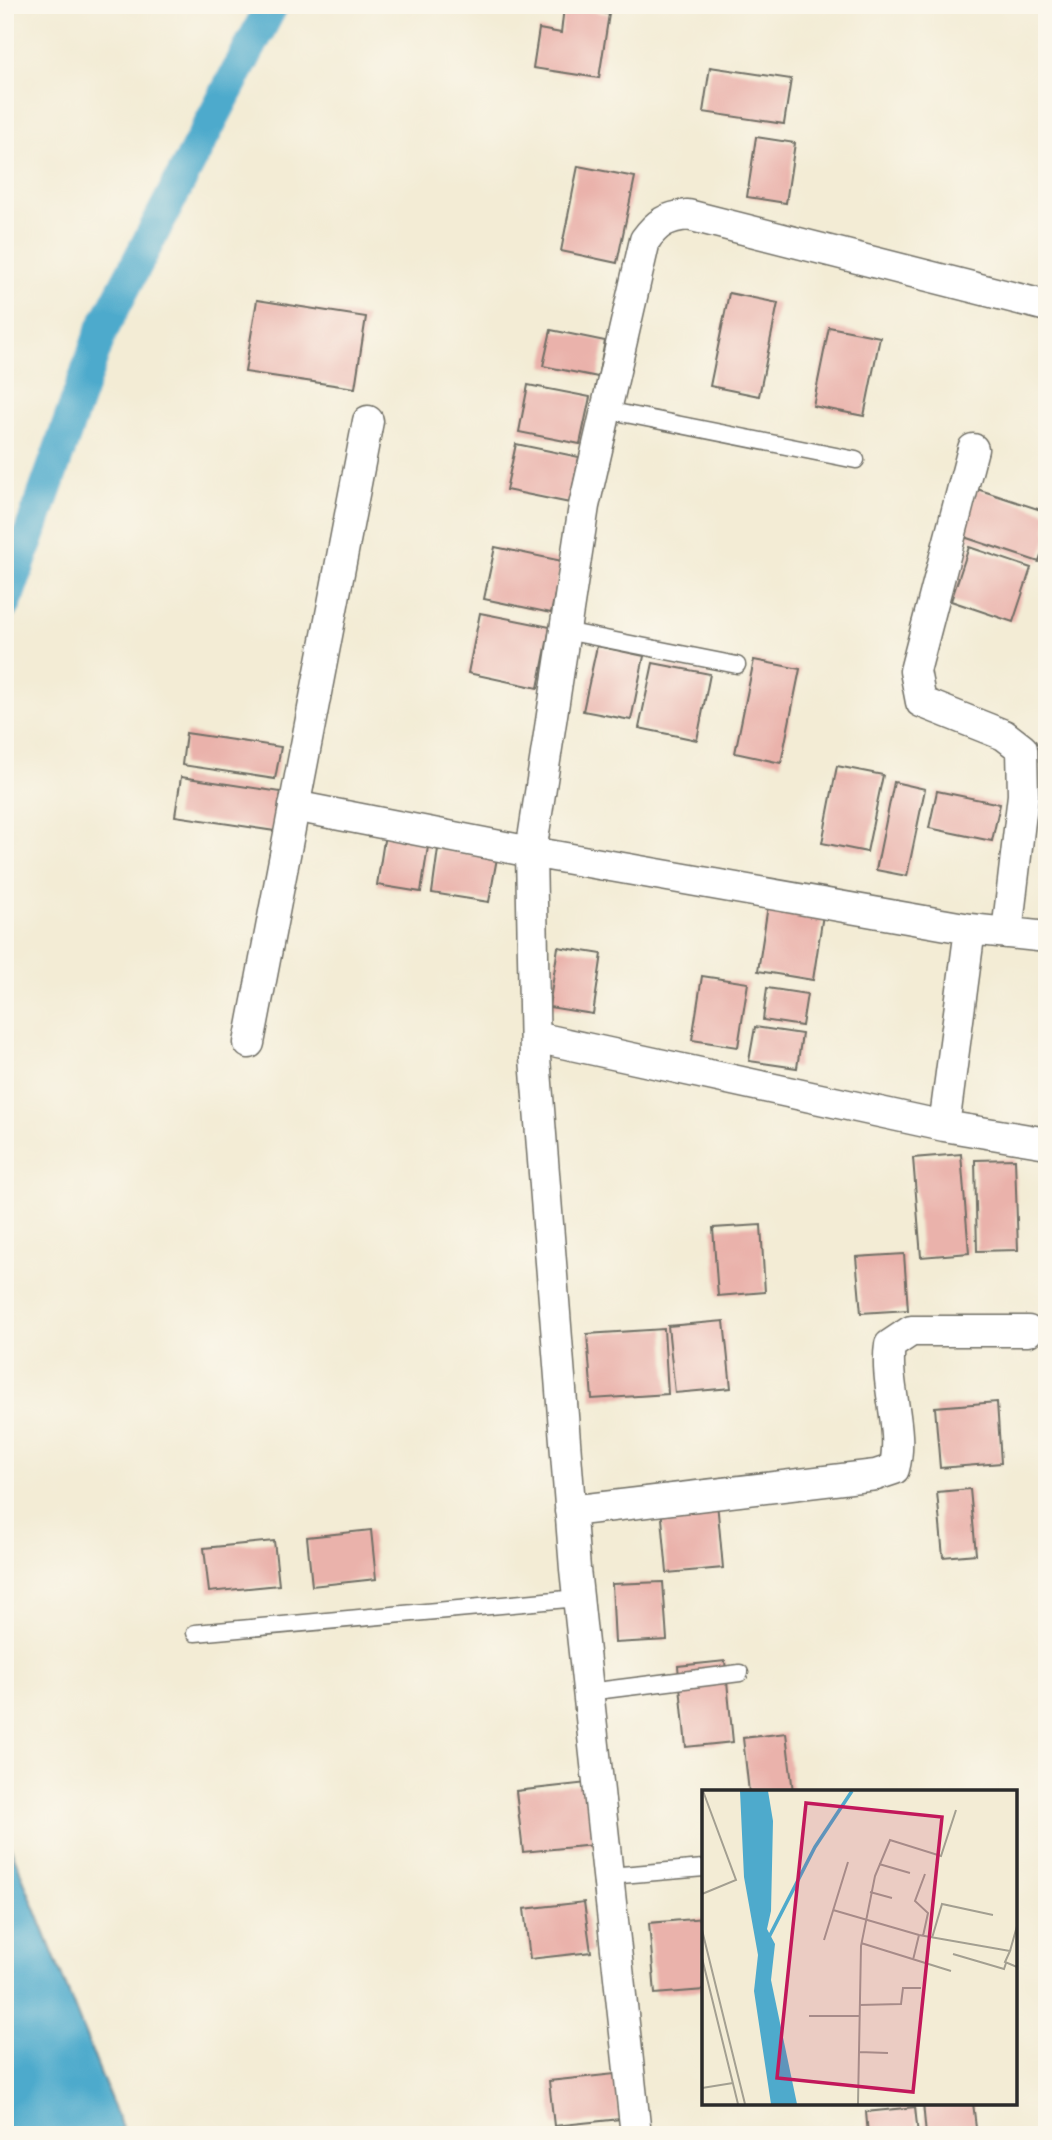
<svg xmlns="http://www.w3.org/2000/svg" width="1052" height="2140" viewBox="0 0 1052 2140" font-family="'Libre Caslon Text',serif">
  <style>
    .water { fill: #4eaacc; stroke: #3c6a7c; stroke-width: 2 }
    .lines { fill: none; stroke-linecap: round; stroke-linejoin: round }
    .canal { stroke: #4eaacc; stroke-width: 33 }
    .building { fill: #eab2ab }
    .lane-casing { stroke: #716f66; stroke-width: 19 }
    .street-casing { stroke: #716f66; stroke-width: 33 }
    .lane { stroke: #fff; stroke-width: 16 }
    .street { stroke: #fff; stroke-width: 30 }
    .inset-river { fill: none; stroke: #4eaacc; stroke-width: 3.5 }
    .inset-road { fill: none; stroke: #a39f91; stroke-width: 2 }
    .view { fill: #c2185b; fill-opacity: 0.15; stroke: #c2185b; stroke-width: 3.5 }
    .inset-edge { fill: none; stroke: #2b2b2b; stroke-width: 3.5 }
  </style>
  <rect width="100%" height="100%" fill="#fbf7ec"/>
  <filter id="ink" filterUnits="userSpaceOnUse"><feTurbulence type="fractalNoise" baseFrequency=".0143" numOctaves="2"/><feDisplacementMap in="SourceGraphic" scale="14" xChannelSelector="R" yChannelSelector="G"/><feConvolveMatrix kernelMatrix="1 2 1 2 8 2 1 2 1" color-interpolation-filters="sRGB"/></filter>
  <filter id="wash" filterUnits="userSpaceOnUse"><feTurbulence type="fractalNoise" baseFrequency=".00686" numOctaves="4" result="noise"/><feDisplacementMap in="SourceGraphic" scale="28" xChannelSelector="R" yChannelSelector="G"/><feGaussianBlur stdDeviation="1.57" result="paint"/><feColorMatrix in="noise" values="0 0 0 0 0 0 0 0 0 0 0 0 0 0 0 0 0 1.4 0 .05"/><feComposite in="paint" operator="in"/></filter>
  <g filter="url(#wash)">
    <rect width="100%" height="100%" fill="#f3ecd5"/>
    <path class="water" d="M 5,1833 L 125,2135 L 5,2135 Z"/>
    <g class="lines">
      <path class="canal" d="M 5,604 L 101,332 L 272,5"/>
    </g>
    <g id="blocks">
      <path class="building" d="M 564,7 L 609,14 L 599,78 L 533,68 L 539,29 L 561,33 Z
        M 710,67 L 791,79 L 784,124 L 703,112 Z
        M 756,137 L 795,143 L 786,203 L 747,197 Z
        M 578,166 L 635,177 L 617,263 L 561,251 Z
        M 729,293 L 778,303 L 759,396 L 710,386 Z
        M 257,300 L 366,317 L 355,388 L 245,372 Z
        M 829,327 L 880,337 L 864,416 L 813,406 Z
        M 551,330 L 605,341 L 598,377 L 543,366 Z
        M 528,385 L 590,397 L 580,444 L 519,432 Z
        M 516,444 L 579,457 L 570,503 L 506,490 Z
        M 977,489 L 1047,512 L 1047,538 L 1039,562 L 961,536 Z
        M 495,547 L 562,561 L 551,613 L 484,599 Z
        M 969,547 L 1031,568 L 1013,622 L 951,601 Z
        M 480,613 L 550,627 L 538,688 L 468,673 Z
        M 597,646 L 644,656 L 631,720 L 583,711 Z
        M 754,660 L 800,669 L 781,763 L 735,753 Z
        M 653,663 L 710,674 L 697,740 L 639,728 Z
        M 186,733 L 281,747 L 275,779 L 182,765 Z
        M 837,766 L 883,775 L 867,852 L 822,843 Z
        M 181,777 L 281,792 L 275,831 L 175,816 Z
        M 894,782 L 925,789 L 907,876 L 876,870 Z
        M 937,791 L 1000,804 L 992,841 L 929,828 Z
        M 385,834 L 429,840 L 421,892 L 377,885 Z
        M 438,849 L 497,858 L 489,902 L 432,893 Z
        M 769,899 L 824,908 L 813,980 L 758,971 Z
        M 558,947 L 602,954 L 593,1014 L 549,1007 Z
        M 702,976 L 748,983 L 738,1047 L 692,1040 Z
        M 767,988 L 807,994 L 802,1026 L 763,1020 Z
        M 755,1027 L 802,1034 L 797,1068 L 749,1061 Z
        M 961,1154 L 969,1253 L 921,1257 L 913,1158 Z
        M 1015,1159 L 1018,1250 L 977,1251 L 975,1160 Z
        M 761,1225 L 765,1292 L 718,1296 L 713,1228 Z
        M 904,1254 L 908,1310 L 861,1313 L 856,1257 Z
        M 724,1321 L 731,1388 L 675,1393 L 668,1326 Z
        M 664,1329 L 668,1394 L 592,1399 L 587,1334 Z
        M 997,1402 L 1001,1463 L 940,1468 L 935,1407 Z
        M 970,1489 L 976,1554 L 943,1557 L 937,1492 Z
        M 717,1502 L 723,1568 L 667,1573 L 661,1507 Z
        M 371,1530 L 376,1579 L 312,1586 L 307,1537 Z
        M 274,1541 L 279,1585 L 209,1592 L 204,1548 Z
        M 663,1582 L 667,1640 L 615,1643 L 612,1584 Z
        M 725,1661 L 733,1742 L 686,1747 L 678,1666 Z
        M 786,1733 L 793,1792 L 749,1792 L 743,1738 Z
        M 587,1783 L 594,1845 L 523,1852 L 516,1791 Z
        M 584,1902 L 591,1952 L 530,1959 L 524,1909 Z
        M 704,1918 L 704,1990 L 655,1994 L 649,1923 Z
        M 615,2074 L 620,2119 L 554,2126 L 549,2081 Z
        M 923,2103 L 973,2103 L 977,2135 L 926,2135 Z
        M 915,2107 L 918,2135 L 868,2135 L 866,2112 Z
        M 825,2131 L 825,2135 L 808,2135 L 807,2133 Z"/>
    </g>
  </g>
  <g filter="url(#ink)">
    <use href="#blocks" fill-opacity="0" stroke="#716f66" stroke-width="2"/>
    <g class="lines">
      <g class="lane-casing">
        <path id="lane" d="M 606,410 L 856,460
          M 565,631 L 737,665
          M 195,1633 L 578,1598
          M 588,1692 L 740,1673
          M 609,1876 L 704,1868"/>
      </g>
      <g class="street-casing">
        <path id="street" d="M 973,449 L 915,671 L 921,702 L 1004,735 L 1022,749 L 1023,795 L 1007,933
          M 294,806 L 531,852 L 970,929 L 1047,937
          M 535,1037 L 944,1126 L 1047,1143
          M 249,1043 L 368,421
          M 944,1126 L 970,929
          M 570,1511 L 876,1475 L 894,1469 C 905,1429 884,1386 890,1345 L 911,1331 L 1028,1331
          M 636,2135 L 575,1569 L 535,1058 L 531,852 L 584,506 L 645,240 C 657,223 667,217 688,215 L 1047,306"/>
      </g>
      <use href="#lane" class="lane"/>
      <use href="#street" class="street"/>
    </g>
  </g>
  <g transform="translate(702 1790)">
    <rect width="315" height="315" fill="#f3ecd5"/>
    <path d="M 38,1 L 66,1 L 71,31 L 69,121 L 65,139 L 73,154 L 69,190 L 95,314 L 69,314 L 52,201 L 56,165 L 42,87 Z" fill="#4eaacc"/>
    <path class="inset-river" d="M 66,149 L 113,57 L 150,1"/>
    <path class="inset-road" d="M 177,74 L 208,83M 168,102 L 190,108M 0,104 L 34,90 L 1,1M 131,120 L 217,145 L 308,161 L 303,172 L 315,177M 0,140 L 43,314M 221,146 L 226,123 L 213,111 L 223,84M 230,148 L 240,114 L 291,125M 122,150 L 146,72M 159,153 L 249,181M 308,161 L 315,136M 251,164 L 302,179 L 304,173M 0,168 L 36,314M 211,170 L 217,145M 157,215 L 199,214 L 201,198 L 219,198M 107,226 L 157,226M 157,262 L 186,263M 0,298 L 31,293M 156,314 L 159,156 L 173,86 L 188,50 L 239,66 L 254,20"/>
    <path class="view" d="M 104,13 L 240,27 L 211,302 L 75,288 Z"/>
    <rect width="315" height="315" class="inset-edge"/>
  </g>
  <rect width="1052" height="2140" fill="none" stroke="#fbf7ec" stroke-width="28"/>
</svg>
